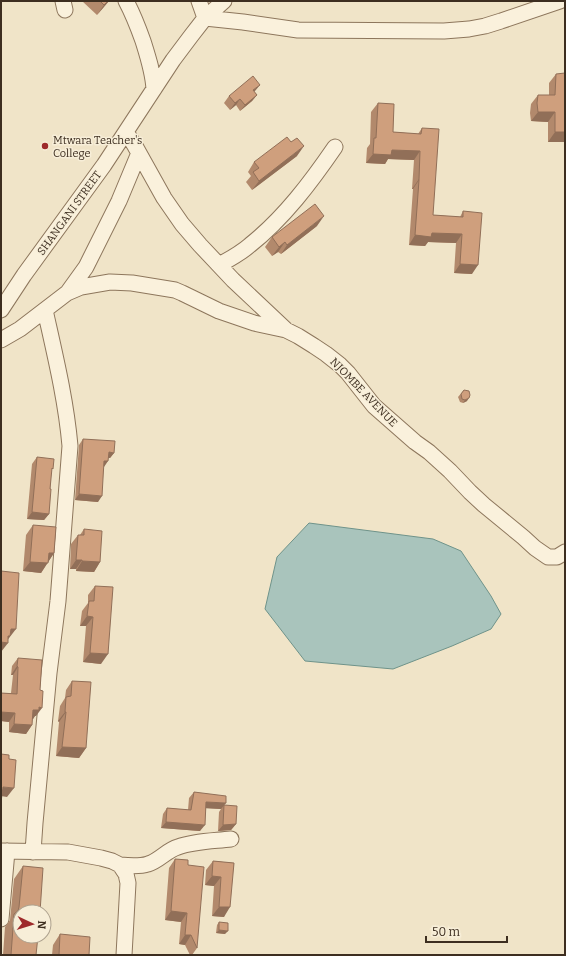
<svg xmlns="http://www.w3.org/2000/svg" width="566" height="956" viewBox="0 0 566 956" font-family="Bitter,serif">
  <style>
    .water { fill: #a9c4bc; stroke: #6f938a }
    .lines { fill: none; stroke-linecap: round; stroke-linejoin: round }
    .minor-casing { stroke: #8d765c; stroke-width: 17 }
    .minor { stroke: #faf1dc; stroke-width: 15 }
    .wall { fill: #b2896c }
    .shaded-wall { fill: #916f58 }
    .building { fill: #cf9f7d; stroke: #916f58 }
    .poi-dot { fill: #9e2a2b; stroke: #f7eed8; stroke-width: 1.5 }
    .labels { text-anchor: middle; stroke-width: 3; stroke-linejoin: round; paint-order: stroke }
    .poi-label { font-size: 11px; fill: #3d2e20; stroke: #f7eed8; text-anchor: start }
    .street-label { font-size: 11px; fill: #3d2e20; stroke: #f7eed8 }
  </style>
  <rect width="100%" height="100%" fill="#f0e4c8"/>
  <path class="water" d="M 309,523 L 433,539 L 461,551 L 491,596 L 501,614 L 491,629 L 452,646 L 393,669 L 305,661 L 265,609 L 277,557 Z"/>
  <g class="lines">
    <g class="minor-casing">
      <path id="minor" d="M 63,1 L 65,10
        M 126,1 C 133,14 138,27 143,41 C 148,57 153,72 154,89
        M 199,1 L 205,18
        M 205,18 L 243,22 L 298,30 L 444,31 L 469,29 L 485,26 L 501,21 L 560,1
        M 126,132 L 135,146 L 164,198 L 182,224 L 200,245 L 233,280 L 285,329
        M 219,265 C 230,259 241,253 250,245 C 284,218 311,182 335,147
        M 68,292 L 86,267 L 119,201 L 139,153
        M 1,310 L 24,275 L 104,165 L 173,60 L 191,36 L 205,18 L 224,1
        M 1,340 L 20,329 L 67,293 L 81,287 L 110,282 L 132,283 L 175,290 L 182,293 L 219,311 L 254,323 L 286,330 L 298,336 L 314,346 L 326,354 L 340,365 L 348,373 L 374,406 L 415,442 L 429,452 L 450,471 L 470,492 L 484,505 L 523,537 L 535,548 L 548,557 L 557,557 L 565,552
        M 1,851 L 68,852 L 101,858 L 112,861 L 120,865 L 126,874 L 128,883 L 124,955
        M 33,852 L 35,823 L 49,673 L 58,601 L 70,446 C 66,400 55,355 45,310
        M 120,865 C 129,866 139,867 148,864 C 159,861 167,850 178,847 C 194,841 213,841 231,839
        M 1,919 L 7,851"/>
    </g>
    <use href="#minor" class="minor"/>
  </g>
  <path class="wall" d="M 82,1 L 109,1 L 97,15 Z
    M 556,74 L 565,142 L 548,142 L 548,122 L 531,121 L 530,113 L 531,104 L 538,95 L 549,95 L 549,83 Z
    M 254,92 L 257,95 L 252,101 L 240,111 L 236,105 L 230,110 L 224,103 L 229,96 Z
    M 378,103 L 393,132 L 418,134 L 422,128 L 433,215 L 460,217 L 463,211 L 472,274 L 454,273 L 456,243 L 428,242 L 425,246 L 409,245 L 413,189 L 412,189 L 414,160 L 388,159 L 385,164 L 366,163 L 367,148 L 370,144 L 371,112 Z
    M 297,156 L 252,190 L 246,182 L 251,176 L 248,172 L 254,162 Z
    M 317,226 L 281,254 L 278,252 L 272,256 L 265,247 L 272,237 Z
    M 464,390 L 467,401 L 463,403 L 460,402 L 458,397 Z
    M 83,439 L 114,453 L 110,458 L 108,458 L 103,467 L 98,502 L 75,500 L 79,445 Z
    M 37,457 L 51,471 L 49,514 L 44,520 L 27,519 L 32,464 Z
    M 33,525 L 54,553 L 41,573 L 23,571 L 26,535 Z
    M 84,529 L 100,562 L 94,572 L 76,571 L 76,569 L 70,569 L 71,544 L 78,535 L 80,535 Z
    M 95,586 L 101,664 L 83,662 L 86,626 L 80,626 L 82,611 L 88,603 L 88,595 Z
    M 18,658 L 36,716 L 35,716 L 33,719 L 32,719 L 32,725 L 26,734 L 9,732 L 9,722 L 1,721 L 1,693 L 11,693 L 13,675 L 11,675 L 12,666 Z
    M 72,681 L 86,748 L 79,758 L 56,756 L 59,722 L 58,721 L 60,706 L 65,698 L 66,690 Z
    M 194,792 L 224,805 L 236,824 L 231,830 L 218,831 L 219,812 L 221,809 L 206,808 L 200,831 L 161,828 L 163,814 L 167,808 L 188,810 L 189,798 Z
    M 175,859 L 188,865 L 197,948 L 192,955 L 190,955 L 185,945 L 179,944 L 181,922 L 165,920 L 169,868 Z
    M 213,861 L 234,863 L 224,917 L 212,916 L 214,886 L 205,885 L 206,870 Z
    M 23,866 L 36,955 L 3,955 L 5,927 L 10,920 L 14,879 Z
    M 219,922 L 225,934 L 216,933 L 217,925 Z
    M 60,934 L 89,955 L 52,955 L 53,945 Z"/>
  <path class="shaded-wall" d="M 108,1 L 109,1 L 97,15 L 104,5 Z
    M 260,85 L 255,91 L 248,97 L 253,90 Z
    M 257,95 L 252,101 L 240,111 L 245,105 Z
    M 240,99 L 236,105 L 230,110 L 235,103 Z
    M 538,112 L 555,112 L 548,122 L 531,121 Z
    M 555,132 L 565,132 L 565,142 L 548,142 Z
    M 304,146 L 297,156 L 252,190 L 259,181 Z
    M 392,150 L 420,151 L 414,160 L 388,159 L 385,164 L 366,163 L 373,154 Z
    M 419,179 L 419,180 L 413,189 L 412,189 Z
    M 324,216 L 317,226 L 281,254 L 287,245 Z
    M 432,233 L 462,234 L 456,243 L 428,242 L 425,246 L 409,245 L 415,235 Z
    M 285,242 L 278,252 L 272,256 L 279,247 Z
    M 460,264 L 478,265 L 472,274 L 454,273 Z
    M 469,398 L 467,401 L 463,403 L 465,400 Z
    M 109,452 L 114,453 L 110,458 L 105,458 Z
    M 104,461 L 108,461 L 104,467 Z
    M 79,494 L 102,496 L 98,502 L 75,500 Z
    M 32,512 L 49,514 L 44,520 L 27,519 Z
    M 49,553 L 54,553 L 41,573 L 23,571 L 30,562 Z
    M 76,560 L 82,560 L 76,569 L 70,569 Z
    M 82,561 L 100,562 L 94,572 L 76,571 Z
    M 87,616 L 93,617 L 86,626 L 80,626 Z
    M 11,629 L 16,629 L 6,642 L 8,643 L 1,652 L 1,642 Z
    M 90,653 L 108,654 L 101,664 L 83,662 Z
    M 17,666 L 18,667 L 13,675 L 11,675 Z
    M 39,707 L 42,708 L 36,716 L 35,716 L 33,719 L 27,719 L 33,710 Z
    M 1,712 L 15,713 L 9,722 L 1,721 Z
    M 65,712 L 66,712 L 59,722 L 58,721 Z
    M 14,724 L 32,725 L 26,734 L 9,732 Z
    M 62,747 L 86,748 L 79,758 L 56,756 Z
    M 3,787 L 14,788 L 7,797 L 1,796 Z
    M 206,802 L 226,803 L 221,809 L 202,808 Z
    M 166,822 L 205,825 L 200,831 L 161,828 Z
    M 236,824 L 231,830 L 218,831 L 223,825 Z
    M 212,876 L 221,877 L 214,886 L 205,885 Z
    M 219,907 L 230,907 L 224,917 L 212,916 Z
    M 171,911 L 187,913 L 181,922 L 165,920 Z
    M 219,930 L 228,931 L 225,934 L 216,933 Z
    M 185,935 L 191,935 L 185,945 L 179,944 Z"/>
  <path class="building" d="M 100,1 L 108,1 L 104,5 Z
    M 565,73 L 565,132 L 555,132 L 555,112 L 538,112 L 537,103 L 538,95 L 555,95 L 556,74 Z
    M 253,76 L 260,85 L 253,90 L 257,95 L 245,105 L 240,99 L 235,103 L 229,96 Z
    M 378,103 L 394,104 L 393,132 L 421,134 L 422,128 L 439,129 L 433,215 L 463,217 L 463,211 L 482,213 L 478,265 L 460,264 L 462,234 L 432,233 L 431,237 L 415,235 L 419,180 L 419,179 L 420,151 L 392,150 L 391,155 L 373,154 L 374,138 L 376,138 Z
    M 287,137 L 291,142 L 297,138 L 304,146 L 259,181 L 253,172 L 259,168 L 254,162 Z
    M 315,204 L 324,216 L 287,245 L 285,242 L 279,247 L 272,237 Z
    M 464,390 L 469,391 L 470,395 L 469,398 L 465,400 L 462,399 L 461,394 Z
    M 83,439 L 115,441 L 114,453 L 109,452 L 108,461 L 104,461 L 102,496 L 79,494 Z
    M 37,457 L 54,459 L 53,469 L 52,468 L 50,489 L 51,489 L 49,514 L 32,512 Z
    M 33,525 L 56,527 L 54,553 L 49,553 L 48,563 L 30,562 Z
    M 84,529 L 102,531 L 100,562 L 82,561 L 82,560 L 76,560 L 78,535 L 84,535 Z
    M 1,571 L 19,573 L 16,629 L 11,629 L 10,636 L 8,636 L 8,643 L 1,642 Z
    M 95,586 L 113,587 L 108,654 L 90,653 L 93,617 L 87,616 L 89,601 L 94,601 Z
    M 18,658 L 42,660 L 40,690 L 43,691 L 42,708 L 39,707 L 39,710 L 33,710 L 32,725 L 14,724 L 15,713 L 1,712 L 1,693 L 17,694 L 18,667 L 17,666 Z
    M 72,681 L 91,682 L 86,748 L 62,747 L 66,712 L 65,712 L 66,697 L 71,696 Z
    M 1,754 L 9,755 L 9,759 L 16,760 L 14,788 L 3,787 L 1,802 Z
    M 194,792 L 226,796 L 226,803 L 206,802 L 205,825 L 166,822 L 167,808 L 191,810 Z
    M 224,805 L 237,806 L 236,824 L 223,825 Z
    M 175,859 L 188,860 L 188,865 L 204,867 L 197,948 L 191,935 L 185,935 L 187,913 L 171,911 Z
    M 213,861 L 234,863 L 230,907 L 219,907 L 221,877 L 212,876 Z
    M 23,866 L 43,868 L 40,912 L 20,912 L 20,936 L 38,936 L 36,955 L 11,955 L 14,914 L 18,911 L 19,907 Z
    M 219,922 L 228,923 L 228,931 L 219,930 Z
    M 60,934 L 90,937 L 89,955 L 59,955 Z"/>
  <circle class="poi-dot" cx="45" cy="146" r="4"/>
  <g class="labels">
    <g class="poi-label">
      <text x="53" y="144">Mtwara Teacher's<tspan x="53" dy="13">College</tspan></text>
    </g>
    <g class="street-label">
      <text transform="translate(69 213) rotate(-54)" y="4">SHANGANI STREET</text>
      <text transform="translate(364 392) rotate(46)" y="4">NJOMBE AVENUE</text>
    </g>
  </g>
  <rect width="566" height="956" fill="none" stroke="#3d2e20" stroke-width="4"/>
  <g transform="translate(32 924) rotate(94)"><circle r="19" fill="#f7eed8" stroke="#ada18e"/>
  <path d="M0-3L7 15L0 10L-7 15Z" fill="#9e2a2b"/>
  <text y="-6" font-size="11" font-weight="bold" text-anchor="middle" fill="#3d2e20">N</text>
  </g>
  <path d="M426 936v6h81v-6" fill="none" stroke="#3d2e20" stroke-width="2"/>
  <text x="432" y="936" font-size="12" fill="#3d2e20" stroke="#f7eed8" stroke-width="3" paint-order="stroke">50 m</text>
</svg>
